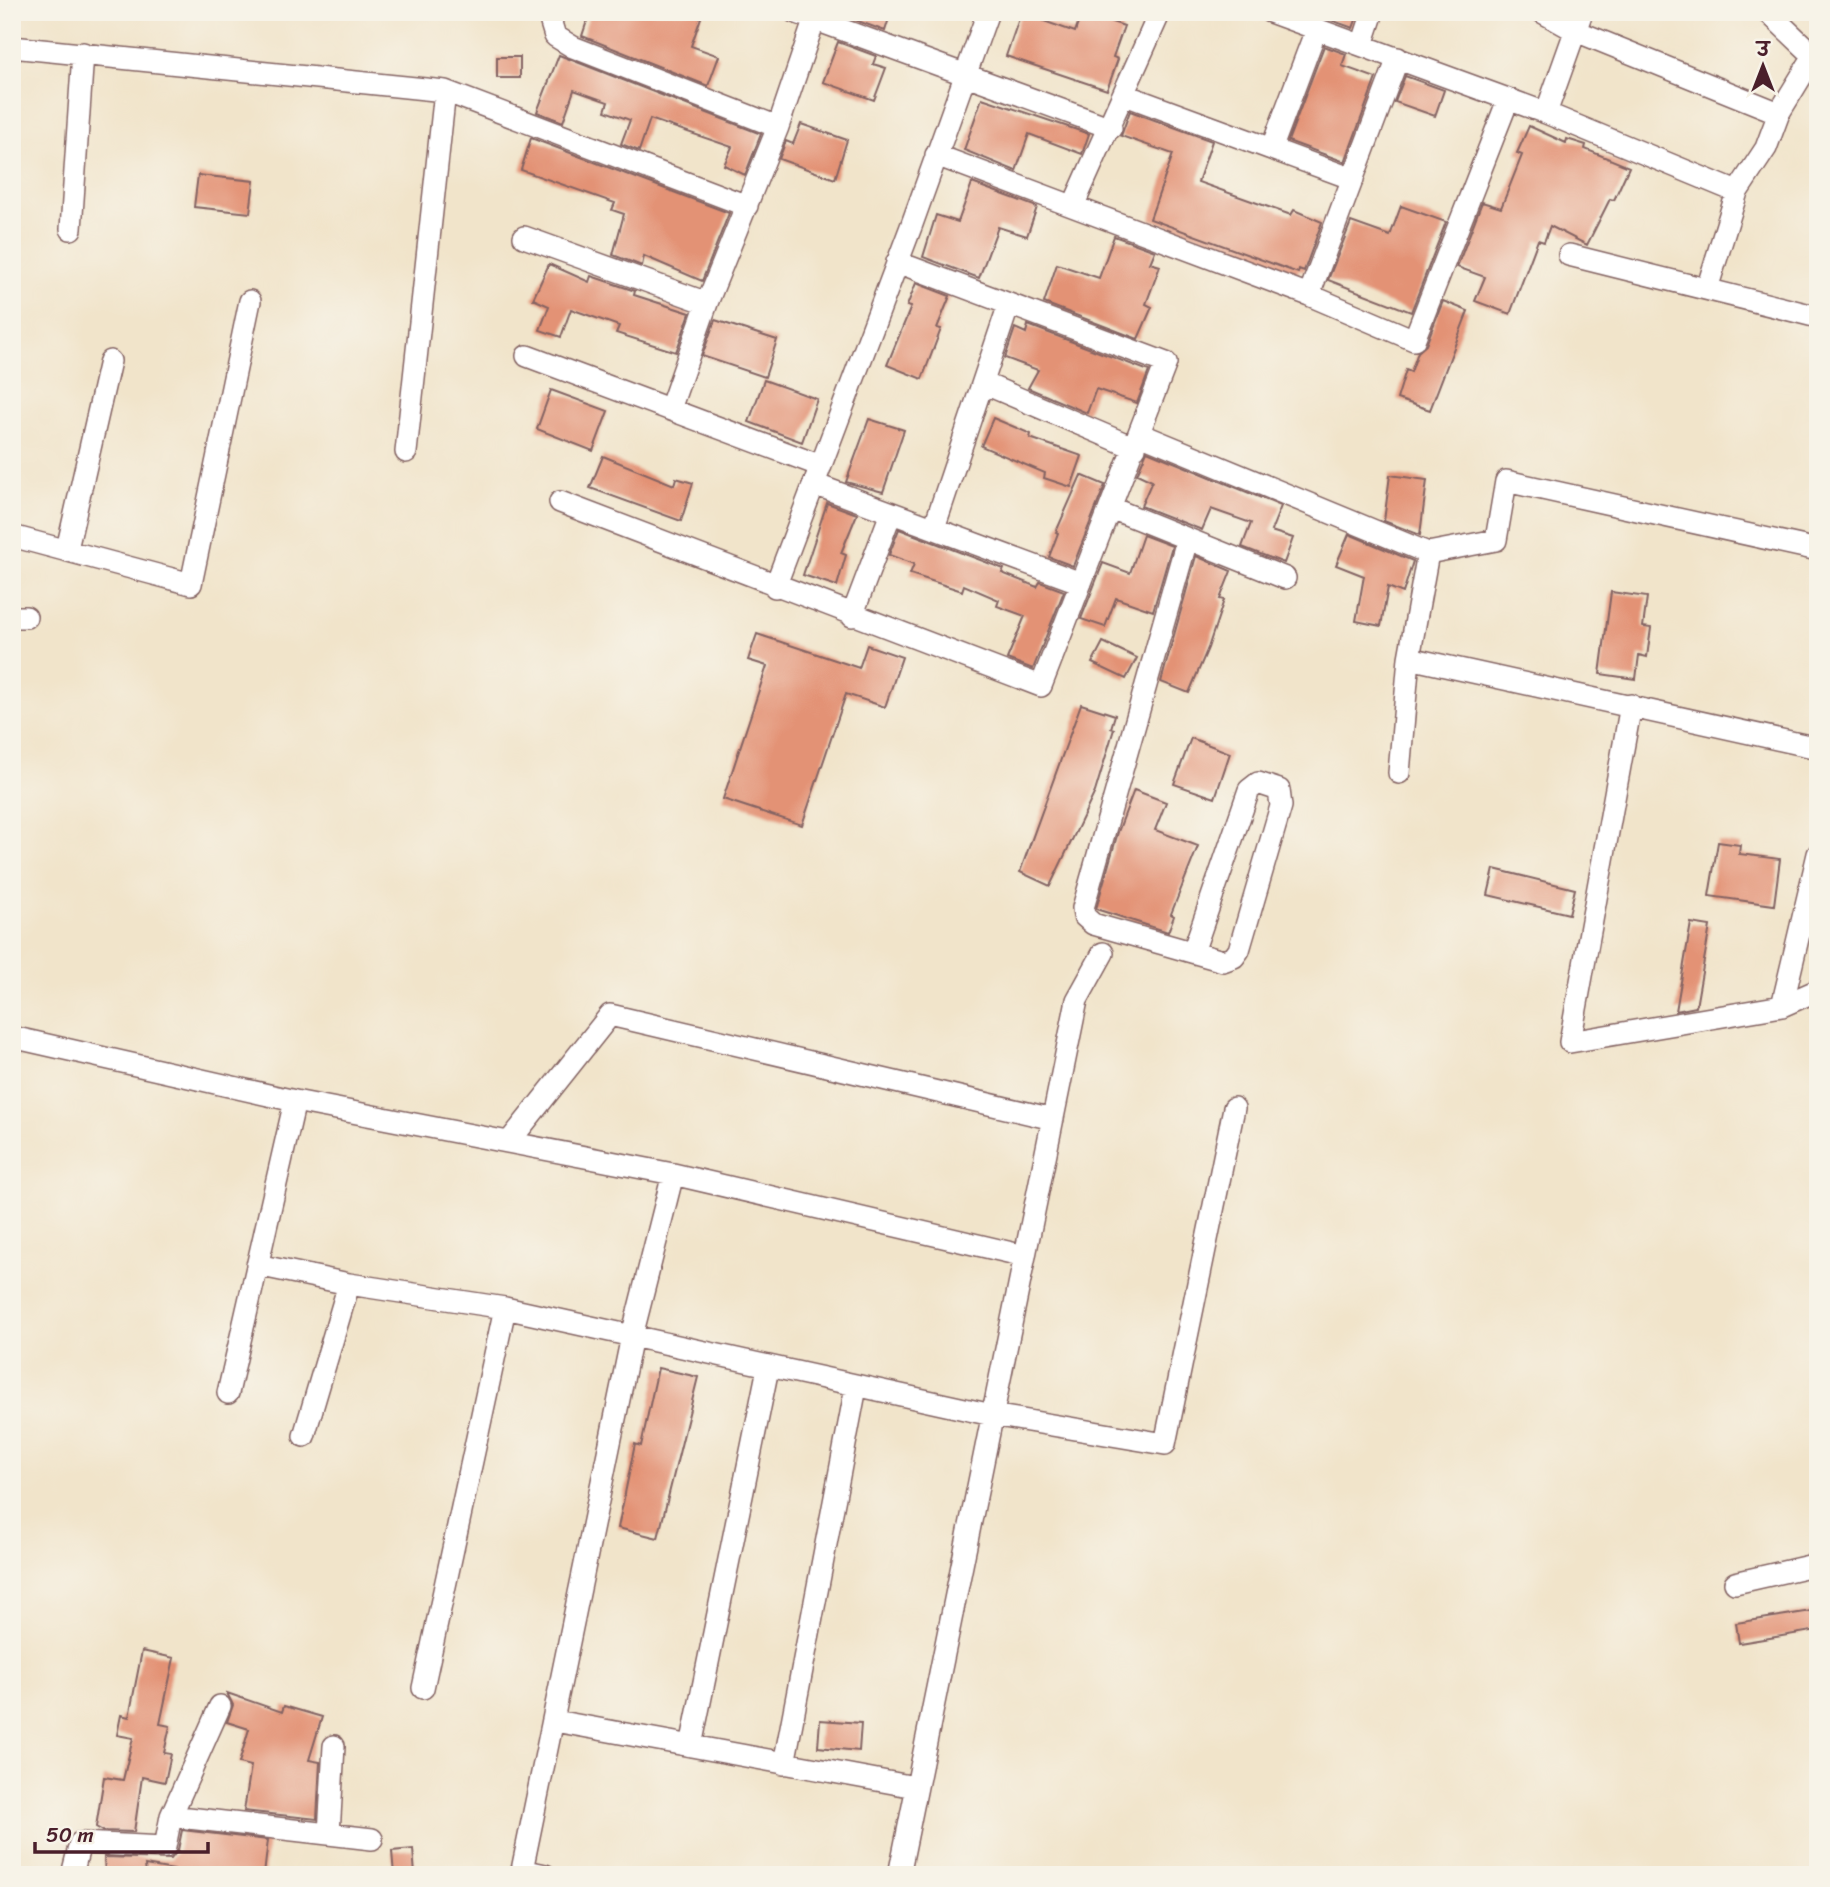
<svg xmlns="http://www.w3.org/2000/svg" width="1830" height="1887" viewBox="0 0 1830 1887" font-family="Sriracha,'Playpen Sans Deva',sans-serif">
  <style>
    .building { fill: #e39275 }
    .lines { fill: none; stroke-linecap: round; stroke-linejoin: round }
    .street-casing { stroke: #846463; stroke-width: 24 }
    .street { stroke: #fff; stroke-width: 21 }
  </style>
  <rect width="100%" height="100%" fill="#f7f3e8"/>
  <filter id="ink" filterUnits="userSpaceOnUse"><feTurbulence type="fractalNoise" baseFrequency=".0143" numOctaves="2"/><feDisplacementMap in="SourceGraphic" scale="14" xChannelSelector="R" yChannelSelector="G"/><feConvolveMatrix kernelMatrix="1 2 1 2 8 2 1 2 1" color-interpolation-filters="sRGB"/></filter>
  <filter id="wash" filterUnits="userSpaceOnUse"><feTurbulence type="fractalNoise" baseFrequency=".00686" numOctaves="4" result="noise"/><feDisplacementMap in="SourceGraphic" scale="28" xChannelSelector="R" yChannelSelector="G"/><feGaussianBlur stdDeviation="1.57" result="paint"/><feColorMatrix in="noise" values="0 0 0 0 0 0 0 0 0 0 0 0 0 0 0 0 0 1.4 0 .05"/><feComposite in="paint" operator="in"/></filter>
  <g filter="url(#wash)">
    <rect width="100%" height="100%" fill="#f1e4ca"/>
    <g id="blocks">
      <path class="building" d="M 590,12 L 703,12 L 691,46 L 719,56 L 708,86 L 582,36 Z
        M 849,12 L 891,12 L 885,31 L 847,17 Z
        M 1082,12 L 1124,26 L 1113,57 L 1118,59 L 1107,90 L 1006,56 L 1021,13 L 1075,32 Z
        M 1330,12 L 1359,12 L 1353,28 L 1328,19 Z
        M 838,42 L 876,56 L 873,64 L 886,68 L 874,100 L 823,82 Z
        M 1324,46 L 1346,54 L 1342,66 L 1376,78 L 1345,162 L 1288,141 Z
        M 559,55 L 761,134 L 745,175 L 724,165 L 732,147 L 650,119 L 639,151 L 621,144 L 630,120 L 605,111 L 608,102 L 574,90 L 563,122 L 537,112 Z
        M 497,57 L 520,57 L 520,78 L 497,78 Z
        M 1405,76 L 1444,90 L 1435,116 L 1395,102 Z
        M 982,98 L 1089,134 L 1082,154 L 1029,134 L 1016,171 L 964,150 Z
        M 1130,111 L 1212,141 L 1198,182 L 1291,215 L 1294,210 L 1322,222 L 1304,271 L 1299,269 L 1298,273 L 1150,219 L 1173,154 L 1121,136 Z
        M 801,124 L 847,140 L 835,179 L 779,159 L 786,141 L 793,144 Z
        M 1529,126 L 1566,143 L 1567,139 L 1586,145 L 1585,149 L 1629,167 L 1614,200 L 1610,199 L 1587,245 L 1550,226 L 1544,242 L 1538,240 L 1510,314 L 1475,301 L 1485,277 L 1457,267 L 1482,202 L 1501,208 L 1522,155 L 1517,153 Z
        M 531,138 L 729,213 L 702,281 L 644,256 L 642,266 L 613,255 L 624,214 L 612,210 L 615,203 L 521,170 Z
        M 198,175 L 254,181 L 250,213 L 194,207 Z
        M 972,183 L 1037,207 L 1027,236 L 998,227 L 979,278 L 923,257 L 936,215 L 958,222 Z
        M 1401,206 L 1446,222 L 1411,312 L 1328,280 L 1351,222 L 1390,236 Z
        M 1114,236 L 1155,251 L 1150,263 L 1160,266 L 1146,304 L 1152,307 L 1138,339 L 1044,303 L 1057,264 L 1099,278 Z
        M 549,264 L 589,282 L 591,276 L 635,291 L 634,295 L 690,313 L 676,352 L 616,333 L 619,326 L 571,309 L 561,337 L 540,330 L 549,306 L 533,299 Z
        M 916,283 L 950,296 L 937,328 L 941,329 L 922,379 L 887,365 L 911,307 L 907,306 Z
        M 1443,301 L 1468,311 L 1430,410 L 1397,399 L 1406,370 L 1411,372 L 1418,352 L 1426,345 Z
        M 715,320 L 777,340 L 765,377 L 702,356 Z
        M 1028,325 L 1149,371 L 1137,403 L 1096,389 L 1087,413 L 1028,388 L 1038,370 L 1005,358 L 1015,328 L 1026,333 Z
        M 764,380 L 817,399 L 802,442 L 749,422 Z
        M 551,390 L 608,411 L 593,451 L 537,429 Z
        M 993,418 L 1031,434 L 1030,438 L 1082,456 L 1071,487 L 1044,478 L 1045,473 L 981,446 Z
        M 869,419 L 904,430 L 883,492 L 846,482 Z
        M 1147,451 L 1281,506 L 1271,531 L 1293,538 L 1284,563 L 1242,547 L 1251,523 L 1211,509 L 1202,530 L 1141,506 L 1152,481 L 1137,474 Z
        M 603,456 L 674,485 L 676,478 L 693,483 L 681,521 L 590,488 Z
        M 1081,475 L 1105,485 L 1073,566 L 1049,557 L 1058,533 L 1056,532 Z
        M 1390,475 L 1427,480 L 1420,535 L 1384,521 Z
        M 827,503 L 857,514 L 841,553 L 846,555 L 837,586 L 803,575 Z
        M 899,529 L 1004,569 L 1002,573 L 1037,587 L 1040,582 L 1064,591 L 1033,669 L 1007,659 L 1025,616 L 997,606 L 999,600 L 964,585 L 962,591 L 910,574 L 914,564 L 889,555 Z
        M 1349,534 L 1413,561 L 1403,593 L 1388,587 L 1381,626 L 1356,621 L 1364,576 L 1336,565 Z
        M 1143,535 L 1172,546 L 1153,611 L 1116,598 L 1105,627 L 1081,619 L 1103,563 L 1130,573 Z
        M 1196,556 L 1231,571 L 1220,599 L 1224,600 L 1208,648 L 1189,693 L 1161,682 Z
        M 1611,592 L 1647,597 L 1643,627 L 1651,628 L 1647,657 L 1639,655 L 1636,679 L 1600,674 Z
        M 757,634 L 859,668 L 867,645 L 902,657 L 885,707 L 846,694 L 802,825 L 723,799 L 767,666 L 748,660 Z
        M 1103,642 L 1137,658 L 1126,679 L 1092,663 Z
        M 1081,704 L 1115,715 L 1111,728 L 1114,729 L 1095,792 L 1050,886 L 1020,872 Z
        M 1191,738 L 1230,753 L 1215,798 L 1174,784 Z
        M 1134,790 L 1166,802 L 1155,830 L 1198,846 L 1171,914 L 1174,916 L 1168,932 L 1096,909 L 1118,832 Z
        M 1718,842 L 1740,845 L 1739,854 L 1780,859 L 1774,905 L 1709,896 Z
        M 1494,869 L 1575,889 L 1569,914 L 1488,895 Z
        M 1691,923 L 1710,926 L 1696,1007 L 1676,1011 Z
        M 658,1368 L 698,1377 L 658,1538 L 618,1528 L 635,1444 L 641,1446 Z
        M 1818,1610 L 1818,1630 L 1739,1643 L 1736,1623 Z
        M 142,1651 L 174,1658 L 160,1724 L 170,1726 L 164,1753 L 171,1754 L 165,1782 L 142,1777 L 134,1832 L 103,1831 L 96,1827 L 104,1777 L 123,1780 L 133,1738 L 117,1735 L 121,1715 L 129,1717 Z
        M 227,1693 L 282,1712 L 284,1706 L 322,1717 L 309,1760 L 320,1762 L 317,1819 L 244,1811 L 251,1766 L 239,1763 L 249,1729 L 227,1722 L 233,1705 Z
        M 820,1720 L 861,1723 L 859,1751 L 818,1747 Z
        M 182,1830 L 268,1840 L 264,1875 L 202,1875 L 145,1865 L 146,1875 L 105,1875 L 104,1857 L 171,1859 L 178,1850 Z
        M 413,1849 L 415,1875 L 394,1875 L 392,1851 Z"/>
    </g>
  </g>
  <g filter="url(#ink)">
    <use href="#blocks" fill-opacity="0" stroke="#846463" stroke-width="2"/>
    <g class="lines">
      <g class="street-casing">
        <path id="street" d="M 554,12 L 551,23 L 555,36 L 573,47 L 778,127
          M 794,12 L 1111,128
          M 1270,12 L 1546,113 L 1737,192 L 1707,289
          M 1542,12 L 1576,31 L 1779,113
          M 1768,12 L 1814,56
          M 1362,45 L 1373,12
          M 12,47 L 445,91 L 747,206
          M 1125,95 L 1353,179
          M 1546,113 L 1582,12
          M 1272,147 L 1316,30
          M 936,155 L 1309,295 L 1414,340 L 1508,100
          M 1737,192 L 1766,148 L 1779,113 L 1818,49
          M 1074,204 L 1160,12
          M 71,229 L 83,53
          M 524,237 L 707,303
          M 1569,255 L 1818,317
          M 1309,295 L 1398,58
          M 527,356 L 821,466
          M 983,383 L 1135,448
          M 670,409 L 707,303 L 778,127 L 817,12
          M 1140,434 L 1428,553 L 1409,658 L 1818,748
          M 406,452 L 445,91
          M 814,484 L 1081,583
          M 560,502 L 1041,686 L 1166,363 L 897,262
          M 1111,508 L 1285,578
          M 934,528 L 1009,304
          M 12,536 L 191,584 L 250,301
          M 1187,540 L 1083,908 L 1084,916 L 1093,924 L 1223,961 L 1234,957 L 1239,950 L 1281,806 L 1279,790 L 1258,783 L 1249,790 L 1193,952
          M 67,549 L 110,361
          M 1428,553 L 1496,540 L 1506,481 L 1818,550
          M 775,587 L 912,224 L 988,12
          M 852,616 L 891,513
          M 12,617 L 26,617
          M 1631,705 L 1570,1042 L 1782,1006 L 1818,990
          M 1399,773 L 1409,658
          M 1782,1006 L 1818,854
          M 12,1037 L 295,1101 L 673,1174 L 1025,1256
          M 509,1142 L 610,1015 L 1053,1119
          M 257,1265 L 349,1284 L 505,1308 L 992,1415 L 1165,1444 L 1234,1108
          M 228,1393 L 295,1101
          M 304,1436 L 349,1284
          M 1735,1583 L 1818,1564
          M 423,1688 L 505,1308
          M 555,1721 L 915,1787
          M 691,1746 L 768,1368
          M 784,1764 L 856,1387
          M 171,1816 L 220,1706
          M 329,1834 L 334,1746
          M 522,1870 L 545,1875
          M 72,1875 L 80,1843 L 165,1847 L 171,1816 L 372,1839
          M 521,1875 L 632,1336 L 673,1174
          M 899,1875 L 1077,1000 L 1103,953"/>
      </g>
      <use href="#street" class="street"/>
    </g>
  </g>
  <rect width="1830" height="1887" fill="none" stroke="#f7f3e8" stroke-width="42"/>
  <g transform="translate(1763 66)" stroke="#f7f3e8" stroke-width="5" paint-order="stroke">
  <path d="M0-5L12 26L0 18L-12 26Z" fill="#4a1f2b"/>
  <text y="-10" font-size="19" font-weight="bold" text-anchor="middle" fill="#4a1f2b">उ</text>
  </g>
  <path d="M35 1842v10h173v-10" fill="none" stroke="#4a1f2b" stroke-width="3.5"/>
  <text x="46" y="1842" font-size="21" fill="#4a1f2b" stroke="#f7f3e8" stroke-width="5" paint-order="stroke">50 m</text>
</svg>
